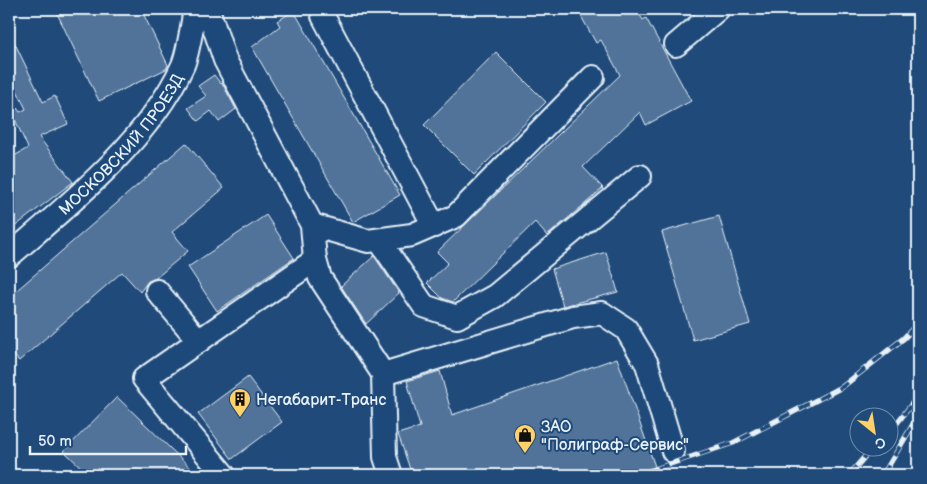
<svg xmlns="http://www.w3.org/2000/svg" width="927" height="484" viewBox="0 0 927 484" font-family="'Balsamiq Sans',sans-serif">
  <style>
    .building { fill: #517399; stroke: #e8f1f8 }
    .lines { fill: none; stroke-linecap: round; stroke-linejoin: round }
    .minor-casing { stroke: #e8f1f8; stroke-width: 26 }
    .minor { stroke: #1f4a7a; stroke-width: 22 }
    .rail-casing { stroke: #e8f1f8; stroke-width: 5.5 }
    .rail { stroke: #1f4a7a; stroke-width: 4; stroke-dasharray: 11; stroke-linecap: butt }
    .labels { text-anchor: middle; stroke-width: 4; stroke-linejoin: round; paint-order: stroke }
    .street-label { font-size: 16px; fill: #e8f1f8; stroke: #1f4a7a }
    .poi-label { font-size: 16px; fill: #e8f1f8; stroke: #1f4a7a; text-anchor: start }
  </style>
  <rect width="100%" height="100%" fill="#1f4a7a"/>
  <filter id="ink" filterUnits="userSpaceOnUse"><feTurbulence type="fractalNoise" baseFrequency=".02" numOctaves="2"/><feDisplacementMap in="SourceGraphic" scale="10" xChannelSelector="R" yChannelSelector="G"/><feConvolveMatrix kernelMatrix="1 2 1 2 8 2 1 2 1" color-interpolation-filters="sRGB"/></filter>
  <g filter="url(#ink)">
    <path class="building" d="M 55,9 L 141,9 L 168,65 L 166,69 L 99,101 Z
      M 577,9 L 636,9 L 643,20 L 646,18 L 691,101 L 646,125 L 640,112 L 583,167 L 603,188 L 586,203 L 547,236 L 535,222 L 453,302 L 442,298 L 427,283 L 448,263 L 437,252 L 620,75 L 601,40 L 596,43 Z
      M 294,11 L 400,195 L 353,222 L 252,47 L 280,26 L 277,21 Z
      M 9,31 L 43,102 L 55,96 L 68,124 L 39,137 L 73,182 L 9,231 L 9,159 L 28,148 L 11,111 L 17,108 L 20,112 L 26,109 L 9,74 Z
      M 496,52 L 546,102 L 474,175 L 424,125 Z
      M 214,75 L 221,84 L 222,83 L 236,109 L 219,122 L 211,111 L 198,121 L 188,108 L 206,96 L 198,86 Z
      M 186,143 L 224,188 L 172,232 L 188,251 L 156,278 L 148,281 L 140,292 L 122,272 L 19,361 L 9,350 L 9,297 Z
      M 266,215 L 294,258 L 217,311 L 188,267 Z
      M 719,216 L 750,324 L 693,340 L 662,232 Z
      M 606,252 L 618,292 L 563,306 L 552,269 Z
      M 374,256 L 399,293 L 366,324 L 341,286 Z
      M 617,358 L 658,475 L 412,475 L 398,434 L 420,427 L 407,381 L 440,371 L 452,415 Z
      M 248,377 L 282,422 L 232,459 L 198,414 Z
      M 117,397 L 198,475 L 89,475 L 64,451 Z"/>
    <g class="lines">
      <g class="minor-casing">
        <g id="minor">
          <path d="M 208,9 L 225,60 L 312,225 L 315,260 L 320,278 L 383,374 L 385,457 L 391,475"/>
          <path d="M 323,16 L 434,226"/>
          <path d="M 676,45 L 718,9"/>
          <path d="M 312,225 L 368,241 L 412,235 L 456,216 L 593,77"/>
          <path d="M 379,240 L 424,306 L 457,317 L 495,296 L 640,176"/>
          <path id="s1" d="M 9,256 C 71,203 149,140 183,65 C 189,50 192,25 195,9"/>
          <path d="M 157,291 L 199,341"/>
          <path d="M 383,374 L 573,317 L 602,313 L 626,329 L 647,364 L 673,451"/>
          <path d="M 224,475 L 144,379 L 315,260"/>
        </g>
      </g>
      <use href="#minor" class="minor"/>
      <g class="rail-casing">
        <path id="rail" d="M 890,432 L 918,396
          M 637,475 L 733,443 L 842,387 L 904,338 L 918,323
          M 849,475 L 874,446
          M 883,475 L 918,416"/>
      </g>
      <use href="#rail" class="rail"/>
    </g>
  </g>
  <defs>
    <g id="building-pin" transform="scale(1.125)"><path d="M0 17L-7.5 6A9.5 9.5 0 1 1 7.5 6Z" fill="#ffd166" stroke="#1f4a7a"/><path d="M-4-6H4V6H1V3H-1V6H-4ZM-2.5-4.3h1.7v1.8h-1.7ZM.8-4.3h1.7v1.8H.8ZM-2.5-1h1.7V.8h-1.7ZM.8-1h1.7V.8H.8Z" fill="#111"/></g>
    <g id="shop-pin" transform="scale(1.125)"><path d="M0 17L-7.5 6A9.5 9.5 0 1 1 7.5 6Z" fill="#ffd166" stroke="#1f4a7a"/><path d="M-5-2.5h2.3a2.7 3.5 0 0 1 5.4 0H5L5.5 6h-11ZM-1.5-2.5h3a1.5 2.3 0 0 0-3 0Z" fill="#111"/></g>
  </defs>
  <g fill-rule="evenodd">
    <use href="#building-pin" x="240" y="399"/>
    <use href="#shop-pin" x="525" y="435"/>
  </g>
  <g class="labels">
    <g class="street-label">
      <text dy="6" stroke="none"><textPath href="#s1" startOffset="159">МОСКОВСКИЙ ПРОЕЗД</textPath></text>
    </g>
    <g class="poi-label">
      <text x="256" y="405">Негабарит-Транс</text>
      <text x="541" y="432">ЗАО<tspan x="541" dy="18">"Полиграф-Сервис"</tspan></text>
    </g>
  </g>
  <rect width="927" height="484" fill="none" stroke="#1f4a7a" stroke-width="30"/>
  <rect x="15" y="15" width="897" height="454" fill="none" stroke="#e8f1f8" stroke-width="2" filter="url(#ink)"/>
  <g transform="translate(874 432) rotate(150)"><circle r="24" fill="#1f4a7a" stroke="#6f8dac"/>
  <path d="M0-4L9 19L0 12L-9 19Z" fill="#ffd166"/>
  <text y="-8" font-size="14" font-weight="bold" text-anchor="middle" fill="#e8f1f8">С</text>
  </g>
  <path d="M30 446v8h156v-8" fill="none" stroke="#e8f1f8" stroke-width="2.5"/>
  <text x="38" y="446" font-size="15" fill="#e8f1f8" stroke="#1f4a7a" stroke-width="4" paint-order="stroke">50 m</text>
</svg>
